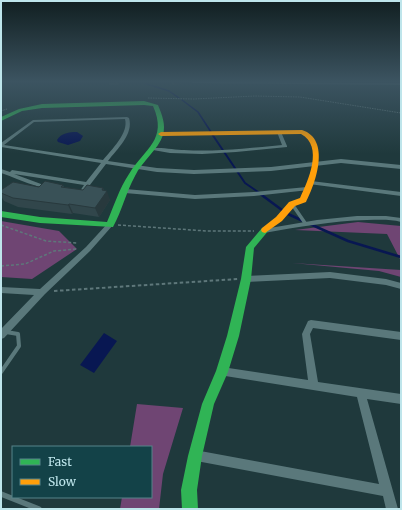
<svg xmlns="http://www.w3.org/2000/svg" width="402" height="510" viewBox="0 0 402 510" font-family="Merriweather,serif">
  <style>
    .green { fill: #6f4573 }
    .water { fill: #081752 }
    .lines { fill: none; stroke-linecap: round; stroke-linejoin: round }
    .stream-far2 { stroke: #081752; stroke-width: 1.5 }
    .stream-far1 { stroke: #081752; stroke-width: 2 }
    .stream { stroke: #081752; stroke-width: 2.5 }
    .path-far2 { stroke: #5e777a; stroke-width: 1; stroke-dasharray: 1.5 1; stroke-linecap: butt }
    .path-far1 { stroke: #5e777a; stroke-width: 1.5; stroke-dasharray: 3 2; stroke-linecap: butt }
    .path { stroke: #5e777a; stroke-width: 2; stroke-dasharray: 3.5 2.5; stroke-linecap: butt }
    .lane-far2 { stroke: #5a787b; stroke-width: 3.5 }
    .lane-far1 { stroke: #5a787b; stroke-width: 4 }
    .lane { stroke: #5a787b; stroke-width: 5.5 }
    .street { fill: #5a787b; fill-rule: evenodd }
    .fast { fill: #30b455; fill-rule: evenodd }
    .slow { fill: #ff9f0a; fill-rule: evenodd }
    .wall { fill: #31464b }
    .shaded-wall { fill: #28393d }
    .building { fill: #395157; stroke: #28393d }
  </style>
  <rect width="100%" height="100%" fill="#1f393c"/>
  <path class="green" d="M 1,221 L 59,231 L 77,249 L 32,279 L 1,277 Z
    M 358,222 L 401,226 L 401,261 L 387,234 L 295,230 Z
    M 292,263 L 401,270 L 401,277 L 379,271 Z
    M 137,404 L 183,408 L 163,474 L 159,509 L 120,509 L 122,497 L 151,497 L 151,447 L 130,447 Z"/>
  <path class="water" d="M 77,132 L 83,136 L 80,141 L 68,145 L 58,142 L 57,140 C 61,133 69,132 77,132 Z
    M 104,333 L 117,341 L 94,373 L 80,365 Z"/>
  <g class="lines">
    <path class="stream-far2" d="M 141,82 L 169,91 L 179,98
      M 182,100 L 198,112 L 211,132"/>
    <path class="stream-far1" d="M 210,131 L 245,183 L 261,194"/>
    <path class="stream" d="M 259,193 L 286,213 L 303,221
      M 310,224 L 348,241 L 401,257"/>
    <path class="path-far2" d="M 148,98 L 194,99 L 255,96 L 300,97 L 401,113
      M 1,111 L 7,109"/>
    <path class="path-far1" d="M 1,225 L 46,241 L 78,243
      M 118,225 L 207,231 L 254,231
      M 1,266 L 25,264 L 54,251 L 77,249"/>
    <path class="path" d="M 54,291 L 238,279"/>
    <path class="lane-far2" d="M 292,204 L 305,223"/>
    <path class="lane-far1" d="M 1,372 L 19,346 L 18,334 L 6,332"/>
    <path class="lane" d="M 1,494 L 39,509"/>
    <path class="street" d="M 191,82 L 401,83 L 401,85 L 193,83 Z
      M 127,117 L 129,118 C 134,134 117,149 108,161 L 157,168 L 194,170 L 271,167 L 341,159 L 401,165 L 401,169 L 341,163 L 271,171 L 194,174 L 157,172 L 106,164 L 83,194 L 74,193 L 73,192 L 76,190 L 80,191 L 84,185 L 14,174 L 41,184 L 50,186 L 50,188 C 38,189 14,177 1,173 L 1,169 L 10,172 L 12,170 L 86,182 L 101,163 L 1,147 L 1,143 L 33,120 ZM 125,119 C 129,133 111,150 103,160 L 4,145 L 34,122 Z
      M 277,131 L 281,132 L 287,146 L 287,147 L 236,152 L 202,154 L 170,153 L 153,150 L 151,149 C 156,146 176,150 184,150 C 216,152 250,148 282,145 L 277,132 Z
      M 311,181 L 401,192 L 401,196 L 309,184 L 308,183 Z
      M 307,187 L 309,188 L 309,190 L 254,196 L 195,199 L 125,193 L 122,191 L 125,189 L 195,195 L 254,192 Z
      M 357,216 L 386,216 L 401,218 L 401,222 C 390,219 379,220 367,220 C 332,221 298,227 264,233 L 261,231 L 264,229 L 317,220 Z
      M 108,223 L 110,223 L 113,225 L 90,251 L 45,294 L 4,338 L 1,339 L 1,329 L 34,295 L 1,293 L 1,287 L 40,289 L 86,247 Z
      M 330,272 L 386,279 L 401,283 L 401,289 L 386,285 L 330,278 L 246,282 L 243,281 L 242,279 L 243,277 L 246,276 Z
      M 311,320 L 401,332 L 401,340 L 313,328 L 310,334 L 318,382 L 401,394 L 401,404 L 367,399 L 398,509 L 386,509 L 383,496 L 191,460 L 189,456 L 191,452 L 195,450 L 379,484 L 357,397 L 219,375 L 217,372 L 219,369 L 222,367 L 308,380 L 302,334 L 308,321 Z"/>
    <path class="fast" d="M 144,101 L 158,105 C 162,115 166,124 163,135 C 158,150 142,161 135,176 C 126,192 122,211 113,227 L 40,223 L 1,217 L 1,211 L 40,217 L 107,222 C 114,206 119,189 129,174 C 145,148 168,140 153,106 L 144,105 L 42,108 L 22,111 L 1,121 L 1,117 L 19,109 L 42,104 Z
      M 265,227 L 269,230 L 254,248 L 251,279 L 239,336 L 228,372 L 214,404 L 202,456 L 197,490 L 198,509 L 182,509 L 181,490 L 188,456 L 202,404 L 216,371 L 227,336 L 241,279 L 246,247 L 262,228 Z"/>
    <path class="slow" d="M 302,130 C 331,139 316,183 306,202 L 295,206 L 282,221 L 265,233 L 262,232 L 261,230 L 262,228 L 276,217 L 289,202 L 300,198 C 308,181 324,146 301,134 L 161,136 L 158,134 L 161,132 Z"/>
  </g>
  <path class="wall" d="M 109,82 L 120,82 L 118,85 L 109,85 Z
    M 168,82 L 183,82 L 183,83 L 174,85 Z
    M 63,185 L 64,187 L 83,190 L 103,188 L 104,190 L 110,200 L 99,217 L 73,213 L 72,214 L 18,207 L 4,201 L 1,196 L 1,190 Z"/>
  <path class="shaded-wall" d="M 174,82 L 183,82 L 183,83 L 174,85 Z
    M 103,188 L 105,194 L 107,191 L 110,200 L 99,217 L 95,208 L 102,190 Z
    M 69,204 L 73,213 L 72,214 L 68,205 Z"/>
  <path class="building" d="M 45,181 L 63,185 L 61,187 L 83,190 L 87,185 L 103,188 L 102,190 L 107,191 L 95,208 L 69,204 L 68,205 L 13,198 L 1,193 L 1,190 L 13,182 L 39,187 Z"/>
  <linearGradient id="sky" x2="0" y2="1"><stop stop-color="#111f21"/><stop offset="0.53" stop-color="#3c5461"/><stop offset="1" stop-color="#3c5461" stop-opacity="0"/></linearGradient>
  <rect width="402" height="154" fill="url(#sky)"/>
  <rect width="402" height="510" fill="none" stroke="#bee5eb" stroke-width="4"/>
  <rect x="12" y="446" width="140" height="52" fill="#134248" stroke="#578389"/>
  <rect x="20" y="459" width="20" height="6" fill="#30b455" stroke="#578389"/>
  <text x="48" y="466" font-size="12" fill="#bee5eb">Fast</text>
  <rect x="20" y="479" width="20" height="6" fill="#ff9f0a" stroke="#578389"/>
  <text x="48" y="486" font-size="12" fill="#bee5eb">Slow</text>
</svg>
